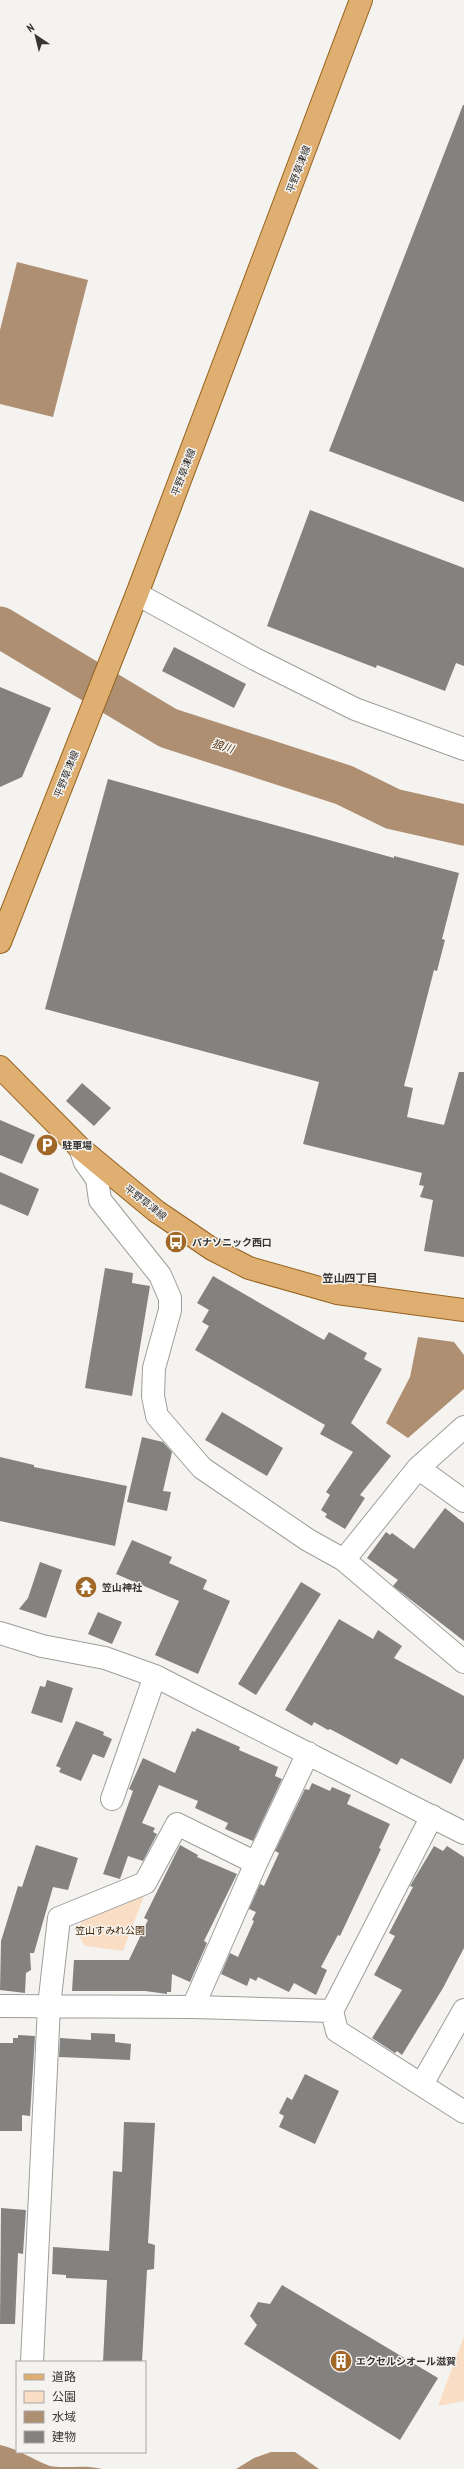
<svg xmlns="http://www.w3.org/2000/svg" width="464" height="2469" viewBox="0 0 464 2469" font-family="'PT Sans Narrow','Noto Sans JP',sans-serif">
  <style>
    .green { fill: #f9ddc4 }
    .water { fill: #ae8f72 }
    .lines { fill: none; stroke-linecap: round; stroke-linejoin: round }
    .river { stroke: #ae8f72; stroke-width: 41 }
    .building { fill: #848280 }
    .minor-casing { stroke: #9f9d9b; stroke-width: 24 }
    .major-casing { stroke: #96621e; stroke-width: 24 }
    .minor { stroke: #fff; stroke-width: 22 }
    .major { stroke: #dfaf71; stroke-width: 22 }
    .labels { text-anchor: middle; stroke-width: 3; stroke-linejoin: round; paint-order: stroke }
    .street-label { font-size: 10px; fill: #363534; stroke: #f5f3f0 }
    .poi-label { font-size: 10px; font-weight: bold; fill: #363534; stroke: #f5f3f0; text-anchor: start }
    .park-label { font-size: 10px; fill: #452600; stroke: #f5f3f0 }
    .water-label { font-size: 11px; font-style: italic; fill: #53320d; stroke: #f5f3f0 }
    .neighbourhood-label { font-size: 11px; font-weight: bold; fill: #363534; stroke: #f5f3f0 }
  </style>
  <rect width="100%" height="100%" fill="#f5f3f0"/>
  <path class="green" d="M 137,1895 L 144,1896 L 123,1951 L 85,1946 L 76,1931 L 83,1920 Z
    M 464,2336 L 464,2401 L 438,2406 Z"/>
  <path class="water" d="M 17,262 L 88,280 L 53,417 L 0,404 L 0,330 Z
    M 418,1337 L 454,1342 L 464,1355 L 464,1389 L 408,1438 L 386,1423 L 410,1377 Z
    M 0,2445 C 19,2449 31,2459 50,2466 C 66,2469 84,2464 102,2469 L 0,2469 Z
    M 271,2452 L 295,2452 L 319,2469 L 236,2469 L 254,2458 Z"/>
  <g class="lines">
    <path class="river" d="M 0,627 L 168,728 L 344,785 L 393,809 L 464,825"/>
  </g>
  <path class="building" d="M 463,105 L 464,105 L 464,502 L 329,451 Z
    M 310,510 L 464,568 L 464,666 L 456,663 L 445,691 L 377,665 L 376,668 L 267,626 Z
    M 174,647 L 246,684 L 234,708 L 162,671 Z
    M 0,687 L 51,708 L 22,777 L 0,787 Z
    M 108,779 L 394,858 L 394,856 L 459,873 L 442,939 L 445,940 L 437,971 L 434,970 L 404,1086 L 413,1088 L 407,1117 L 444,1125 L 459,1072 L 464,1072 L 464,1257 L 424,1251 L 433,1200 L 420,1197 L 424,1186 L 419,1185 L 422,1173 L 303,1144 L 319,1082 L 45,1009 Z
    M 82,1083 L 111,1108 L 94,1126 L 66,1101 Z
    M 0,1120 L 35,1135 L 22,1164 L 0,1155 Z
    M 0,1172 L 39,1189 L 28,1216 L 0,1204 Z
    M 105,1268 L 133,1273 L 132,1283 L 150,1286 L 132,1396 L 85,1388 Z
    M 213,1276 L 324,1340 L 329,1332 L 367,1353 L 364,1359 L 382,1369 L 351,1423 L 391,1456 L 360,1495 L 365,1498 L 345,1529 L 325,1517 L 327,1514 L 321,1510 L 330,1495 L 326,1492 L 353,1452 L 320,1434 L 325,1425 L 195,1350 L 209,1326 L 202,1322 L 209,1310 L 197,1303 Z
    M 222,1412 L 283,1448 L 267,1476 L 205,1440 Z
    M 142,1437 L 163,1442 L 172,1452 L 163,1491 L 171,1492 L 167,1511 L 127,1502 Z
    M 0,1457 L 34,1465 L 34,1467 L 127,1486 L 115,1546 L 0,1521 Z
    M 445,1508 L 464,1523 L 464,1641 L 393,1586 L 398,1580 L 367,1558 L 386,1532 L 390,1535 L 392,1533 L 414,1549 Z
    M 132,1540 L 172,1557 L 169,1563 L 207,1580 L 203,1589 L 230,1601 L 198,1674 L 155,1655 L 179,1601 L 116,1574 Z
    M 40,1562 L 62,1570 L 46,1618 L 19,1609 L 28,1598 Z
    M 301,1582 L 321,1594 L 256,1695 L 238,1684 Z
    M 98,1612 L 122,1622 L 112,1644 L 88,1634 Z
    M 339,1619 L 373,1639 L 378,1630 L 402,1646 L 394,1658 L 464,1696 L 464,1758 L 451,1784 L 401,1758 L 397,1765 L 330,1729 L 328,1730 L 314,1722 L 312,1726 L 285,1710 Z
    M 47,1680 L 73,1688 L 62,1723 L 31,1713 L 40,1686 L 45,1687 Z
    M 76,1721 L 104,1732 L 103,1735 L 112,1739 L 104,1758 L 93,1754 L 81,1781 L 59,1772 L 61,1768 L 56,1766 Z
    M 197,1728 L 240,1747 L 239,1750 L 278,1767 L 275,1776 L 282,1779 L 253,1841 L 225,1829 L 228,1823 L 195,1808 L 198,1801 L 159,1785 L 142,1823 L 155,1828 L 153,1832 L 157,1834 L 143,1861 L 128,1856 L 120,1879 L 103,1874 L 133,1791 L 129,1789 L 143,1758 L 175,1773 L 192,1731 L 195,1732 Z
    M 312,1783 L 330,1791 L 332,1787 L 351,1795 L 347,1804 L 390,1824 L 379,1848 L 381,1849 L 340,1936 L 338,1935 L 321,1967 L 327,1970 L 316,1995 L 294,1983 L 289,1992 L 258,1977 L 256,1981 L 250,1978 L 247,1986 L 221,1974 L 230,1953 L 238,1957 L 254,1921 L 252,1920 L 256,1912 L 249,1909 L 260,1884 L 264,1886 L 279,1853 L 275,1851 L 305,1789 L 309,1790 Z
    M 36,1845 L 78,1858 L 68,1890 L 53,1887 L 34,1953 L 30,1953 L 31,1970 L 26,1973 L 25,1993 L 0,1990 L 1,1941 L 18,1886 L 22,1887 Z
    M 180,1845 L 198,1855 L 197,1857 L 237,1874 L 204,1941 L 207,1943 L 190,1982 L 172,1974 L 171,1992 L 167,1992 L 167,1994 L 145,1991 L 72,1991 L 74,1960 L 129,1960 L 148,1920 L 144,1918 Z
    M 434,1846 L 443,1851 L 447,1846 L 464,1857 L 464,1948 L 443,1988 L 402,2055 L 397,2051 L 395,2053 L 372,2038 L 402,1990 L 374,1975 L 395,1936 L 389,1933 L 413,1887 L 410,1886 Z
    M 91,2033 L 115,2034 L 115,2042 L 131,2044 L 130,2060 L 59,2057 L 60,2038 L 91,2040 Z
    M 18,2035 L 35,2036 L 30,2116 L 22,2115 L 22,2131 L 0,2131 L 0,2043 L 13,2043 L 13,2038 L 18,2038 Z
    M 305,2074 L 339,2091 L 315,2144 L 279,2127 L 284,2116 L 279,2113 L 287,2097 L 292,2100 Z
    M 124,2122 L 155,2123 L 148,2243 L 155,2245 L 154,2269 L 147,2270 L 142,2362 L 103,2362 L 107,2280 L 66,2278 L 66,2275 L 52,2274 L 53,2247 L 109,2251 L 113,2171 L 122,2172 Z
    M 1,2208 L 26,2210 L 23,2254 L 18,2253 L 15,2324 L 0,2324 Z
    M 282,2285 L 438,2378 L 400,2440 L 244,2344 L 257,2325 L 250,2316 L 258,2302 L 270,2304 Z"/>
  <g class="lines">
    <g class="minor-casing">
      <path id="minor" d="M 137,594 L 255,659 L 355,709 L 464,749
        M 80,1148 L 85,1162 L 97,1179 L 100,1200 L 160,1275 L 170,1298 L 170,1310 L 154,1368 L 153,1396 L 157,1416 L 202,1468 L 308,1540 L 344,1560
        M 464,1427 L 418,1468 L 344,1560 L 464,1662
        M 418,1468 L 464,1501
        M 0,1633 L 42,1646 L 105,1658 L 155,1676 L 464,1833
        M 112,1799 L 155,1676
        M 432,1816 L 332,2011 L 337,2031 L 464,2112
        M 0,2006 L 193,2007 L 332,2011
        M 193,2007 L 256,1863 L 308,1753
        M 422,2084 L 464,2010
        M 32,2362 L 49,2006 L 59,1918 L 145,1883 L 177,1824 L 256,1863"/>
    </g>
    <g class="major-casing">
      <path id="major" d="M 0,942 L 137,594 L 361,0
        M 0,1067 L 80,1148 L 156,1211 L 212,1249 L 249,1268 L 337,1293 L 464,1310"/>
    </g>
    <use href="#minor" class="minor"/>
    <use href="#major" class="major"/>
  </g>
  <defs>
    <g id="parking-disc" transform="scale(1.15)"><circle r="9.5" fill="#a16726" stroke="#f5f3f0"/><path d="M-3.5-5.5H1a3.5 3.5 0 0 1 0 7H-1V5.5H-3.5ZM-1-3.4V-.6H.8a1.4 1.4 0 0 0 0-2.8Z" fill="#fff"/></g>
    <g id="bus-disc" transform="scale(1.15)"><circle r="9.5" fill="#a16726" stroke="#f5f3f0"/><path d="M-5-6H5V4H4V6H2V4H-2V6H-4V4H-5ZM-3.5-4V0h7V-4ZM-3.5 1.2v1.5H-2V1.2ZM2 1.2v1.5H3.5V1.2Z" fill="#fff"/></g>
    <g id="temple-disc" transform="scale(1.15)"><circle r="9.5" fill="#a16726" stroke="#f5f3f0"/><path d="M0-6L5-2H3V0L6.5 2.5H4V6H1.5V3h-3V6H-4V2.5H-6.5L-3 0V-2H-5Z" fill="#fff"/></g>
    <g id="building-disc" transform="scale(1.15)"><circle r="9.5" fill="#a16726" stroke="#f5f3f0"/><path d="M-4-6H4V6H1V3H-1V6H-4ZM-2.5-4.3h1.7v1.8h-1.7ZM.8-4.3h1.7v1.8H.8ZM-2.5-1h1.7V.8h-1.7ZM.8-1h1.7V.8H.8Z" fill="#fff"/></g>
  </defs>
  <g fill-rule="evenodd">
    <use href="#parking-disc" x="47" y="1145"/>
    <use href="#bus-disc" x="176" y="1242"/>
    <use href="#temple-disc" x="86" y="1587"/>
    <use href="#building-disc" x="341" y="2361"/>
  </g>
  <g class="labels">
    <g class="street-label">
      <text transform="translate(298 169) rotate(-69)" y="4">平野草津線</text>
      <text transform="translate(183 472) rotate(-69)" y="4">平野草津線</text>
      <text transform="translate(66 774) rotate(-68)" y="4">平野草津線</text>
      <text transform="translate(146 1202) rotate(38)" y="4">平野草津線</text>
    </g>
    <g class="poi-label">
      <text x="62" y="1149">駐車場</text>
      <text x="192" y="1246">パナソニック西口</text>
      <text x="102" y="1591">笠山神社</text>
      <text x="356" y="2365">エクセルシオール滋賀</text>
    </g>
    <g class="park-label">
      <text x="110" y="1934">笠山すみれ公園</text>
    </g>
    <g class="water-label">
      <text transform="translate(223 746) rotate(18)" y="4">狼川</text>
    </g>
    <g class="neighbourhood-label">
      <text x="350" y="1282">笠山四丁目</text>
    </g>
  </g>
  <rect x="16" y="2361" width="130" height="92" fill="#f5f3f0" stroke="#a9a7a5"/>
  <rect x="24" y="2374" width="20" height="6" fill="#dfaf71" stroke="#a9a7a5"/>
  <text x="52" y="2381" font-size="12" fill="#363534">道路</text>
  <rect x="24" y="2391" width="20" height="12" fill="#f9ddc4" stroke="#a9a7a5"/>
  <text x="52" y="2401" font-size="12" fill="#363534">公園</text>
  <rect x="24" y="2411" width="20" height="12" fill="#ae8f72" stroke="#a9a7a5"/>
  <text x="52" y="2421" font-size="12" fill="#363534">水域</text>
  <rect x="24" y="2431" width="20" height="12" fill="#848280" stroke="#a9a7a5"/>
  <text x="52" y="2441" font-size="12" fill="#363534">建物</text>
  <g transform="translate(36 36) rotate(325)" stroke="#f5f3f0" stroke-width="3" paint-order="stroke">
  <path d="M0-3L7 15L0 10L-7 15Z" fill="#363534"/>
  <text y="-6" font-size="11" font-weight="bold" text-anchor="middle" fill="#363534">N</text>
  </g>
</svg>
